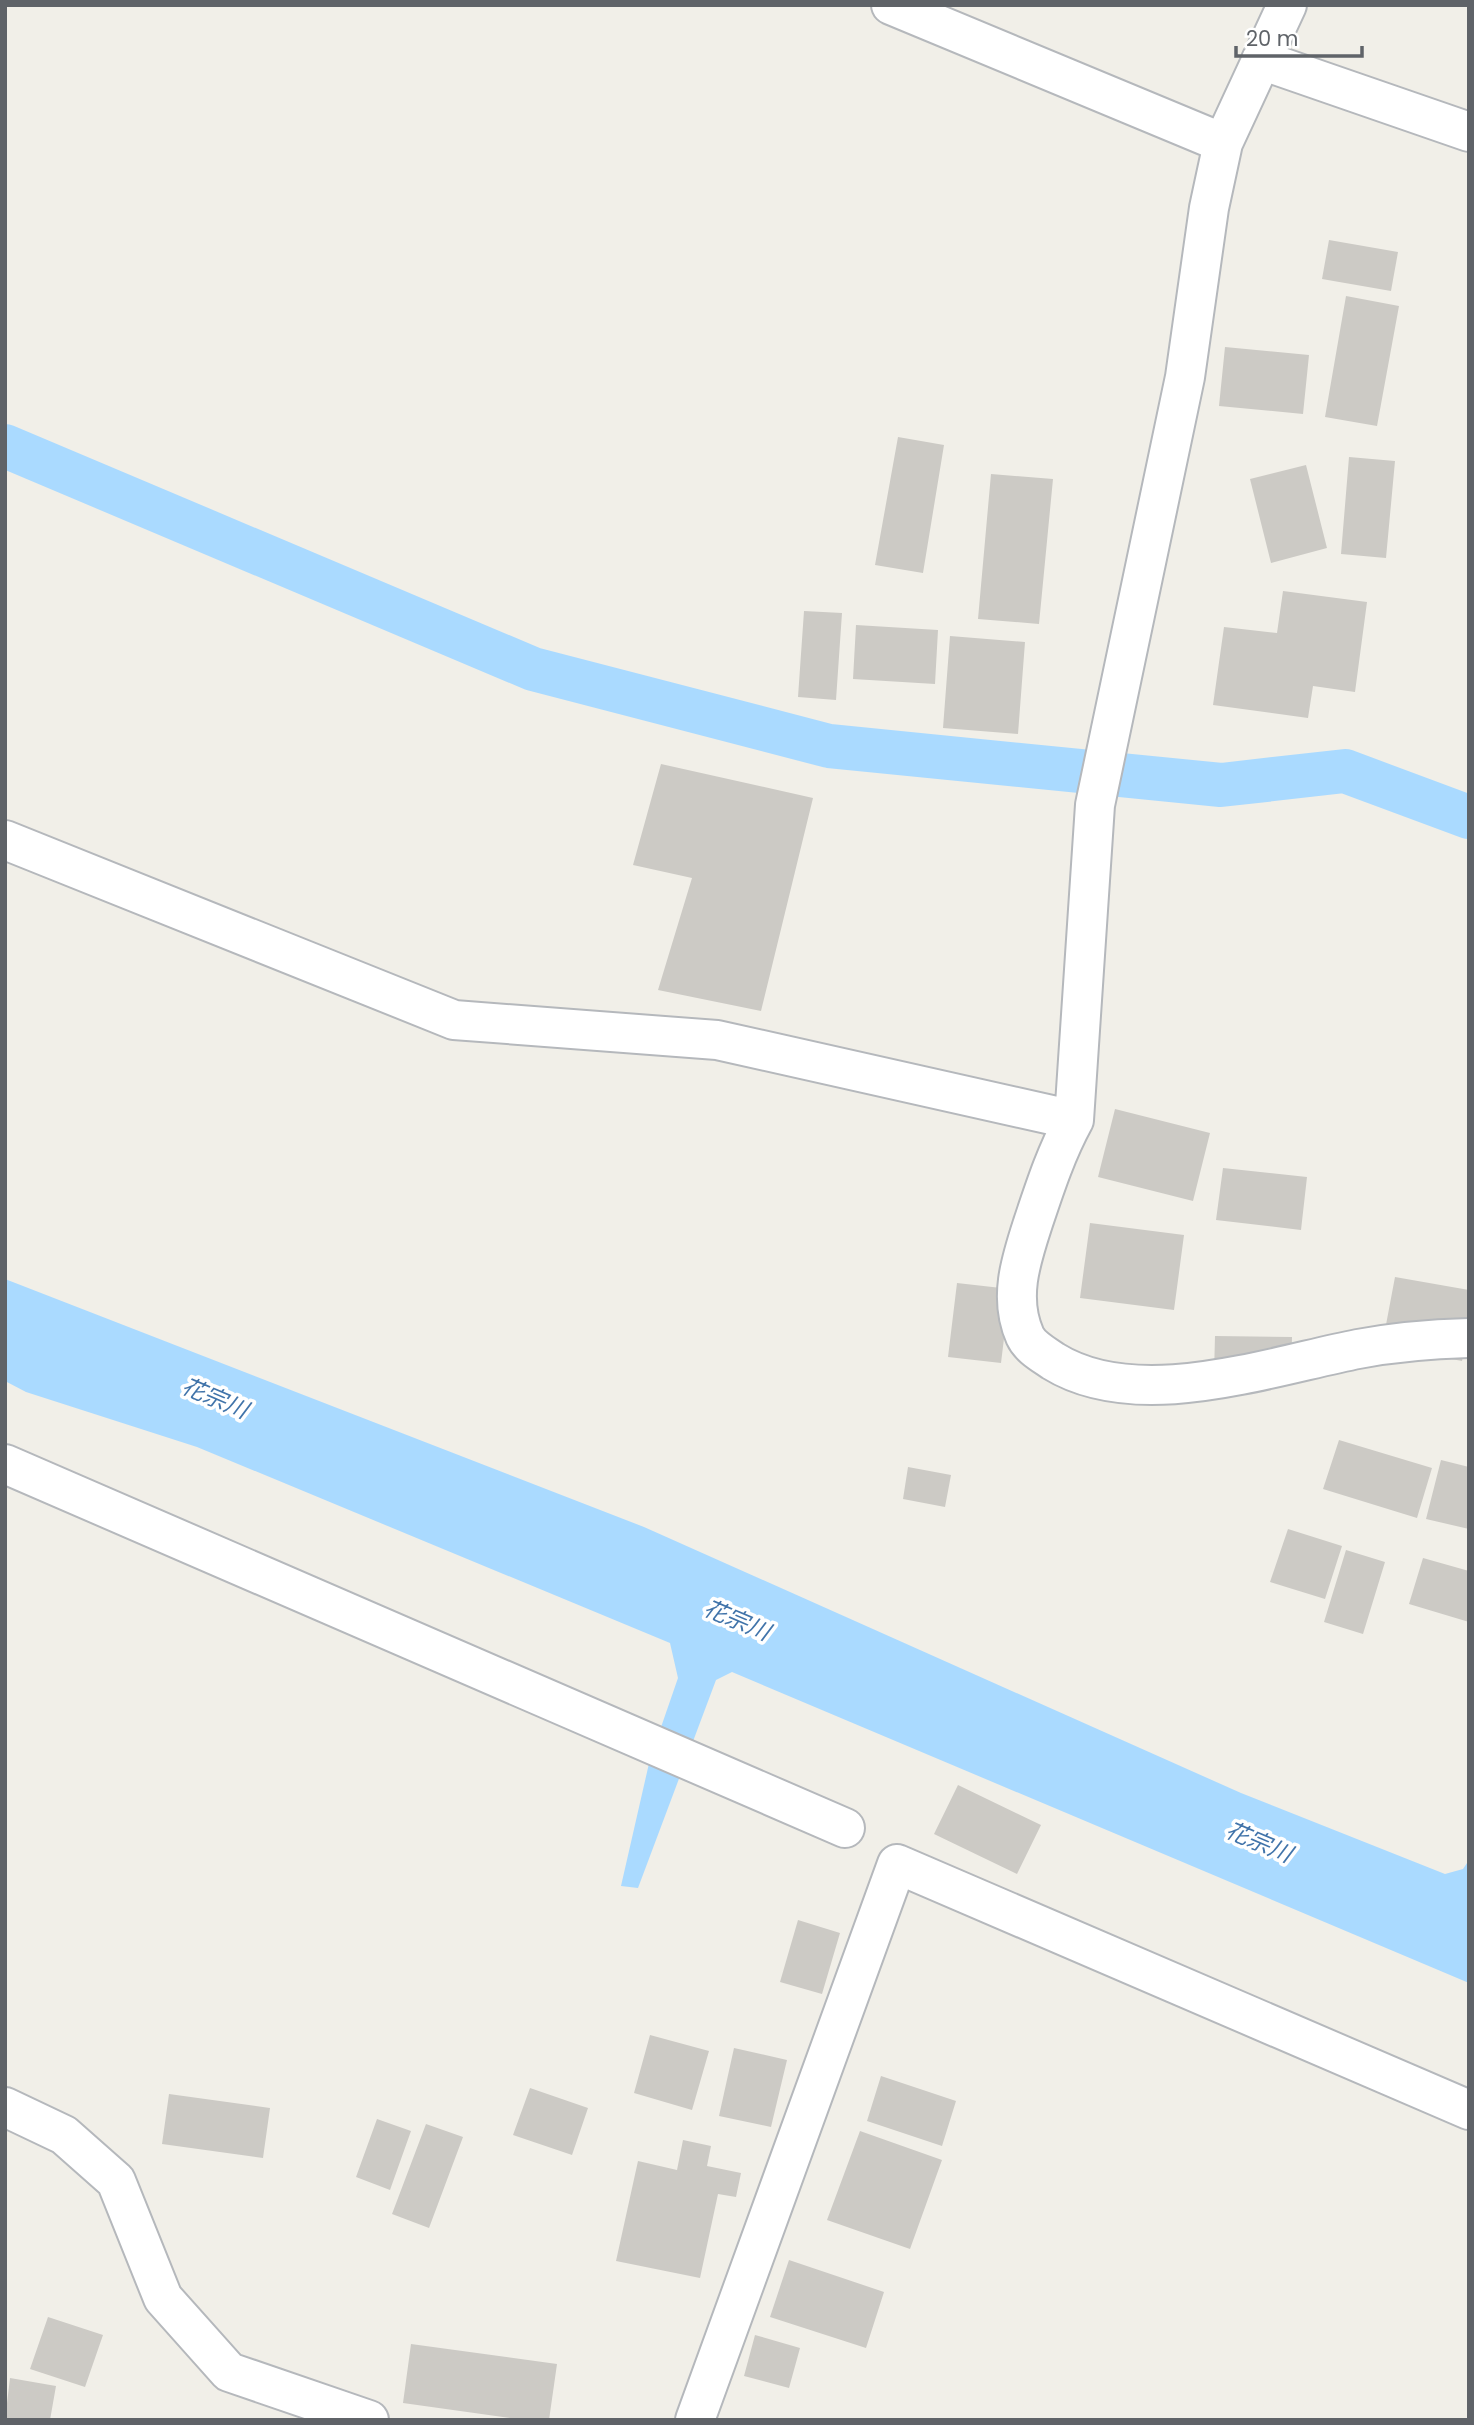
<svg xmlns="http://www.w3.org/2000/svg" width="1474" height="2425" viewBox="0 0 1474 2425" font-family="Poppins,'Noto Sans JP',sans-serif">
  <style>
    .water { fill: #aadaff }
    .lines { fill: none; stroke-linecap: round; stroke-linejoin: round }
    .canal { stroke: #aadaff; stroke-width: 44 }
    .building { fill: #cccac5 }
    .street-casing { stroke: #b5b8bc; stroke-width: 42 }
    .street { stroke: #fff; stroke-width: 38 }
    .labels { text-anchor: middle; stroke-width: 7; stroke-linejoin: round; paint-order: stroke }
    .water-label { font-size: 23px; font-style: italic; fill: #4174aa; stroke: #fff }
  </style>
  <rect width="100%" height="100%" fill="#f1efe8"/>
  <path class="water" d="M 5,1279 L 644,1527 L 1241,1793 L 1445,1874 L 1463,1869 L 1469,1860 L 1469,1983 L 732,1672 L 716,1680 L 638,1888 L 621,1886 L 650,1759 L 678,1678 L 670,1643 L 197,1447 L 26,1392 L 5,1381 Z"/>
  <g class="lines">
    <path class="canal" d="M 5,446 L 533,669 L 829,746 L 1221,785 L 1345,771 L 1469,817"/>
  </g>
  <path class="building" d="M 1329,240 L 1398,252 L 1391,291 L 1322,279 Z
    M 1346,296 L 1399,306 L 1377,426 L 1325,417 Z
    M 1225,347 L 1309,355 L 1303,414 L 1219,406 Z
    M 898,437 L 944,445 L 923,573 L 875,565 Z
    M 1349,457 L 1395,461 L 1386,558 L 1341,554 Z
    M 1306,465 L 1327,548 L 1271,563 L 1250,479 Z
    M 991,474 L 1053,479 L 1039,624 L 978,619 Z
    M 1283,591 L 1367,602 L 1355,692 L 1313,686 L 1308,718 L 1213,705 L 1224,627 L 1277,633 Z
    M 804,611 L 842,613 L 836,700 L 798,697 Z
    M 856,625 L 938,630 L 935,684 L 853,679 Z
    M 950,636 L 1025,642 L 1018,734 L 943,728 Z
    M 661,764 L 813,798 L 761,1011 L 658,990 L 692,878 L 633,865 Z
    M 1115,1109 L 1210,1133 L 1193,1201 L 1098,1177 Z
    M 1223,1168 L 1307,1177 L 1301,1230 L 1216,1220 Z
    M 1090,1223 L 1184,1235 L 1174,1310 L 1080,1298 Z
    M 1395,1277 L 1469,1290 L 1469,1327 L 1462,1361 L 1382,1346 Z
    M 957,1283 L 1010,1289 L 1001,1363 L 948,1357 Z
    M 1215,1336 L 1292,1337 L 1291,1376 L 1214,1374 Z
    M 1339,1440 L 1432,1468 L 1417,1518 L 1323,1489 Z
    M 1441,1460 L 1469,1467 L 1469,1529 L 1426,1519 Z
    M 908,1467 L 951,1475 L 945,1507 L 903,1499 Z
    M 1288,1529 L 1342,1546 L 1325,1599 L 1270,1582 Z
    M 1346,1550 L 1385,1562 L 1363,1634 L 1324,1622 Z
    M 1423,1558 L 1469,1571 L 1469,1622 L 1409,1604 Z
    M 958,1785 L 1041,1825 L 1017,1874 L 934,1834 Z
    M 798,1920 L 840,1933 L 822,1994 L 780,1982 Z
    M 650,2035 L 709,2051 L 692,2110 L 634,2093 Z
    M 734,2048 L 787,2060 L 771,2127 L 719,2116 Z
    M 881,2076 L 956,2101 L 942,2146 L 867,2121 Z
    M 530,2088 L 588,2108 L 572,2155 L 513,2135 Z
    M 169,2094 L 270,2108 L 263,2158 L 162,2144 Z
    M 377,2119 L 411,2131 L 390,2190 L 356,2177 Z
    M 426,2124 L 463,2137 L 429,2228 L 392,2214 Z
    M 860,2131 L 942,2160 L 910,2249 L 827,2220 Z
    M 683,2140 L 711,2146 L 707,2166 L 741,2173 L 736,2197 L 718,2194 L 700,2278 L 616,2261 L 638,2161 L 677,2170 Z
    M 789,2260 L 884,2292 L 866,2348 L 770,2317 Z
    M 48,2317 L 103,2335 L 85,2387 L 30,2369 Z
    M 755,2335 L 800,2348 L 789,2388 L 744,2376 Z
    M 411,2344 L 557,2364 L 549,2420 L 525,2420 L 403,2403 Z
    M 10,2378 L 56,2386 L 50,2420 L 5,2420 Z"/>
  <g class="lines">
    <g class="street-casing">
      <path id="street" d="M 891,5 L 1223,143
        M 1287,5 L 1223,143 L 1209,208 L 1185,377 L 1095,805 L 1074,1120 C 1056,1153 1045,1187 1033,1223 C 1021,1260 1008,1298 1025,1336 C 1030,1347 1043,1354 1053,1361 C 1137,1413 1267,1367 1358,1349 C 1395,1342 1431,1339 1469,1338
        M 1261,60 L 1469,132
        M 5,840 L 454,1020 L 717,1040 L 1074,1120
        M 5,1464 L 845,1828
        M 5,2107 L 64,2135 L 116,2181 L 163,2298 L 229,2372 L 369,2420
        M 695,2420 L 897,1864 L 1469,2110"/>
    </g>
    <use href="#street" class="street"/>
  </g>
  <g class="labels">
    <g class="water-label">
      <text transform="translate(215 1398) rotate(23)" y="8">花宗川</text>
      <text transform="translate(737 1620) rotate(23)" y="8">花宗川</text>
      <text transform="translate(1259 1842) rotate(23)" y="8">花宗川</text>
    </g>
  </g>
  <rect width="1474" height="2425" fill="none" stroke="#5f6368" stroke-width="14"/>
  <path d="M1236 46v10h126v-10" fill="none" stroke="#5f6368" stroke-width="3.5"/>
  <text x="1246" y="46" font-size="21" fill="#5f6368" stroke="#ffffff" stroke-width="5" paint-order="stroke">20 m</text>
</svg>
